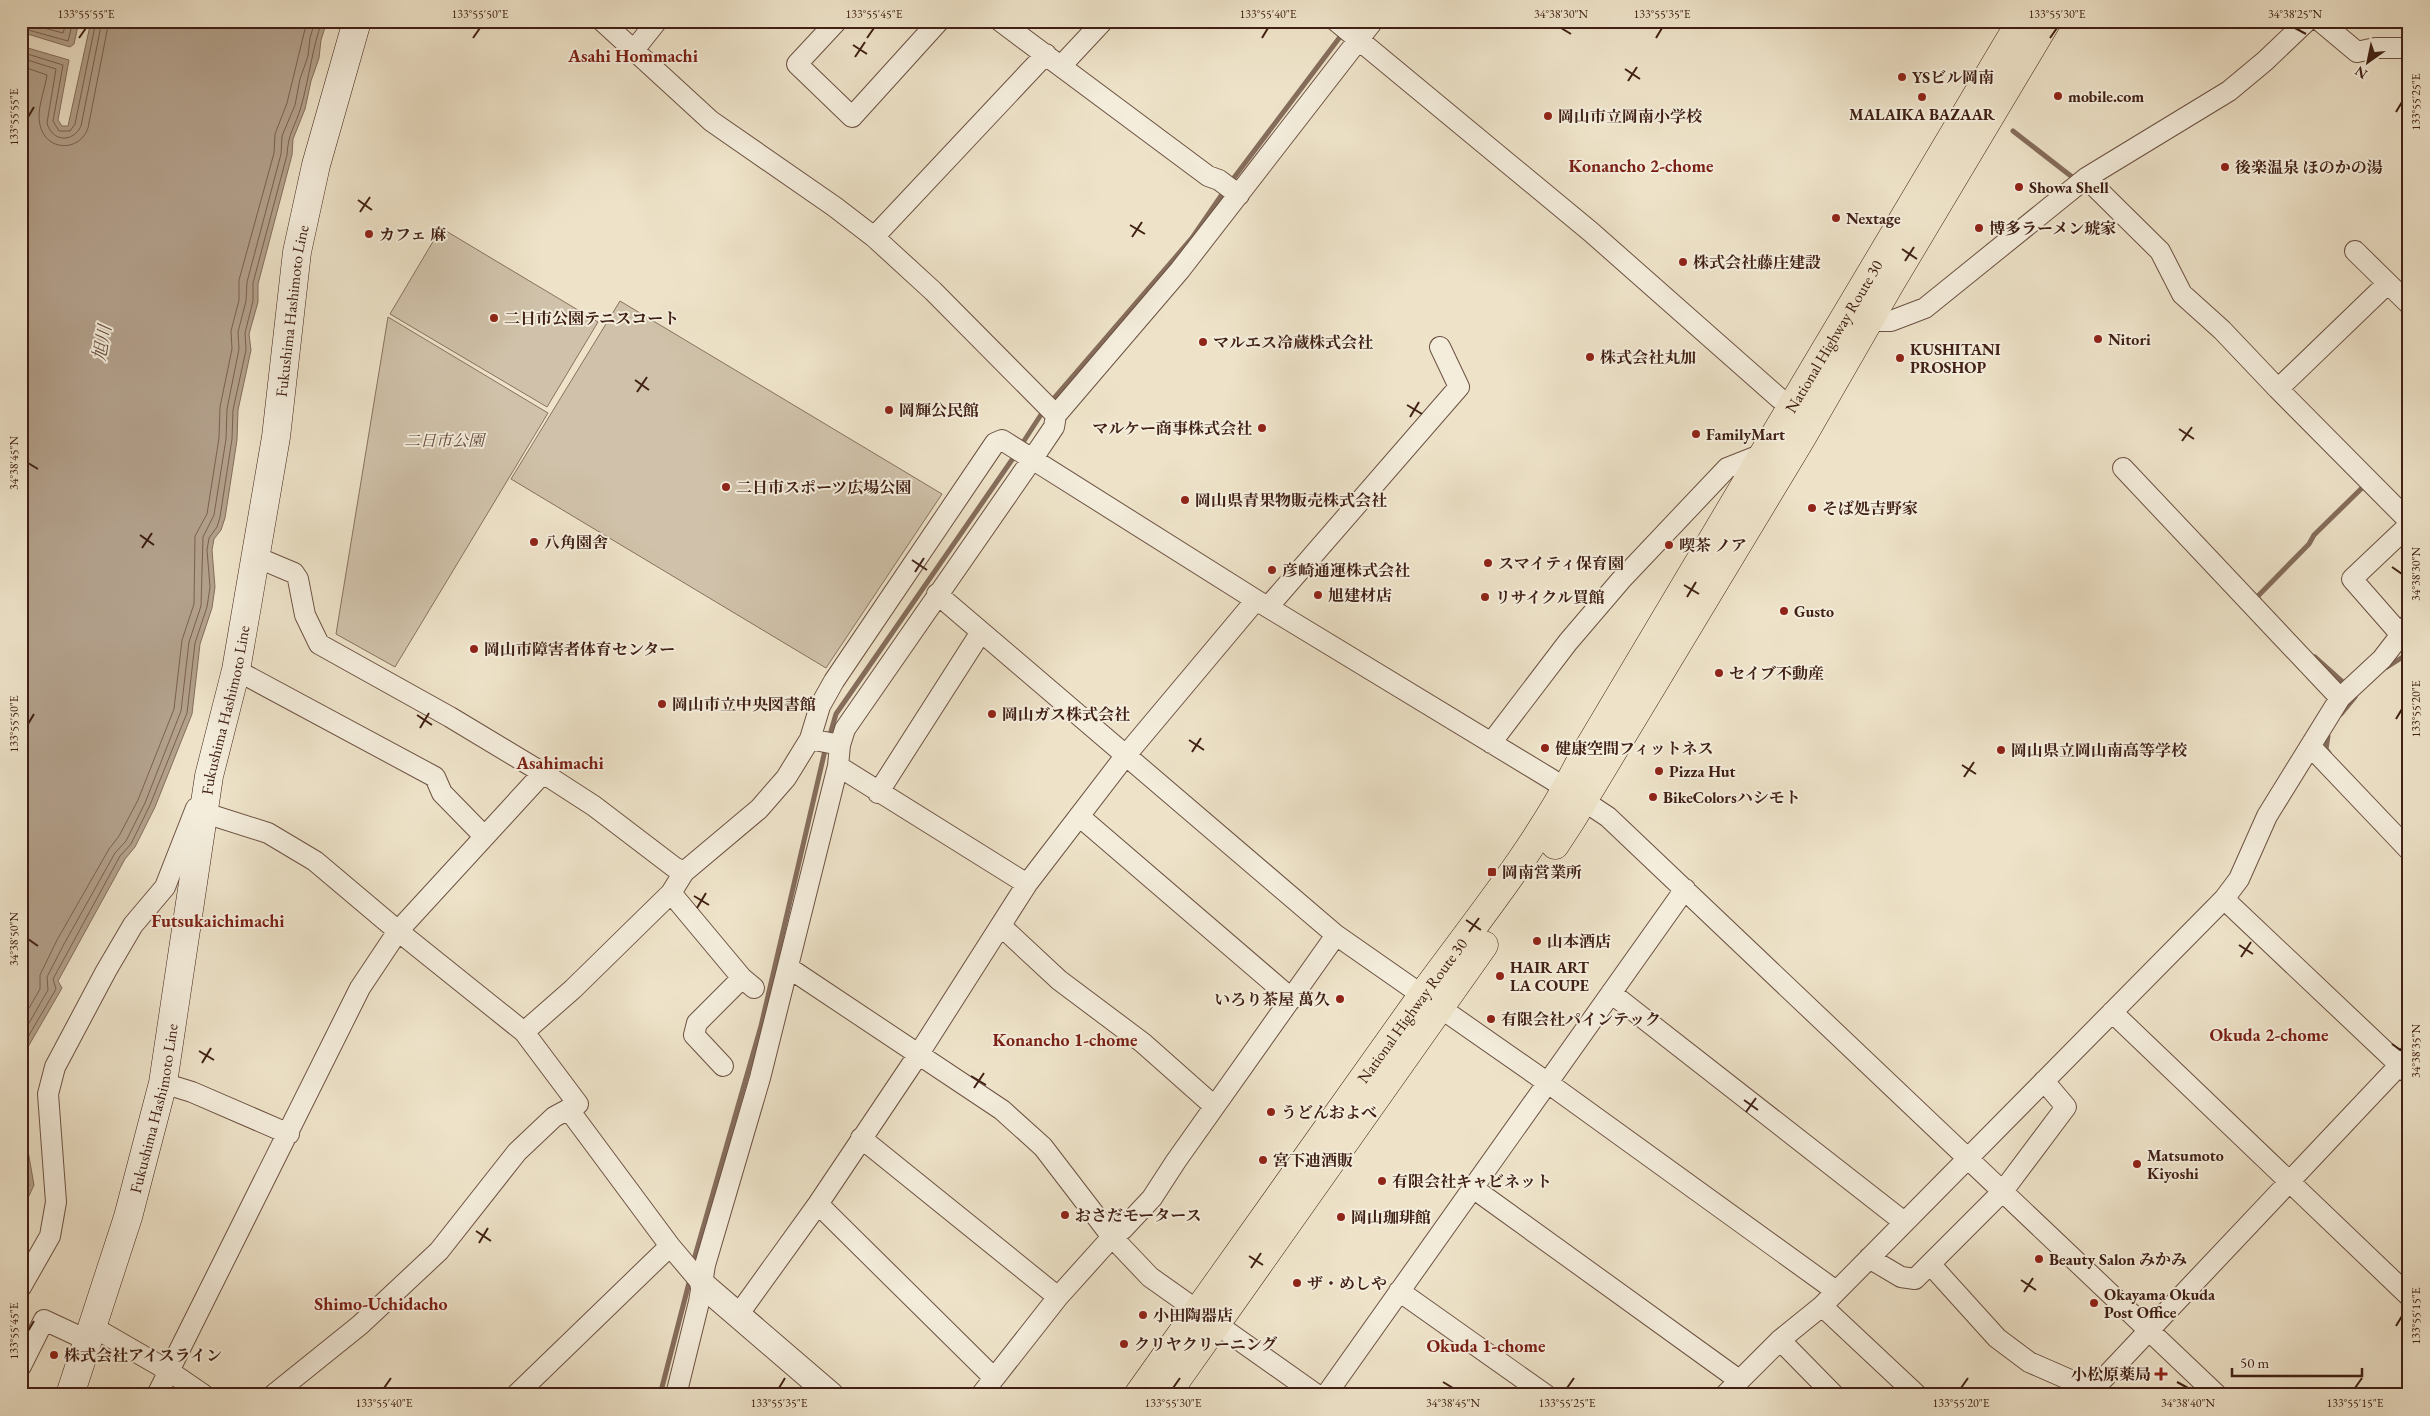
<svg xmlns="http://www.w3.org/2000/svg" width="2430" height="1416" viewBox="0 0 2430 1416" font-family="'EB Garamond','Noto Serif JP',serif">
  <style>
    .green { fill: #d0c2aa; stroke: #887160 }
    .water { fill: #b3a18c; stroke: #856d5c }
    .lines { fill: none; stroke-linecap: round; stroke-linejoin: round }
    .shore { stroke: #7a6050; stroke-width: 1 }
    .stream { stroke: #856d5c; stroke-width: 5 }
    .minor-casing { stroke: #6c5142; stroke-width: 22 }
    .tertiary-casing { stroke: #6c5142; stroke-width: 27 }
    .secondary-casing { stroke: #402015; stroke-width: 29 }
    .trunk-casing { stroke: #402015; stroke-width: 29 }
    .minor { stroke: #f4eddc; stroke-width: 20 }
    .tertiary { stroke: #f4eddc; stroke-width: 25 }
    .secondary { stroke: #f4eddc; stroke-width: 28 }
    .trunk { stroke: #eee3c9; stroke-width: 28 }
    .ticks { fill: none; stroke: #402015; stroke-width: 2 }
    .poi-dot { fill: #8f2418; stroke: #f4eddc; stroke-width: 2 }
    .labels { text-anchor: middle; stroke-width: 4; stroke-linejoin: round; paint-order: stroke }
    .poi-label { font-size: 16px; font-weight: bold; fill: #402015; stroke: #f4eddc; text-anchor: start }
    .street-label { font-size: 16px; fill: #402015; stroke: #f4eddc }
    .park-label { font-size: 16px; font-style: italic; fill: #64483a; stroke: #f4eddc }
    .neighbourhood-label { font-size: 18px; font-weight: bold; fill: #7a1f14; stroke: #f4eddc }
    .water-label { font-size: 18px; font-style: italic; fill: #684d3f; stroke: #f4eddc }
    .neatline { fill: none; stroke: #402015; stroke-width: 2 }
    .ticks-label { font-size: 12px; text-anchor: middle; fill: #402015 }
  </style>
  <rect width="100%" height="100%" fill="#eee3c9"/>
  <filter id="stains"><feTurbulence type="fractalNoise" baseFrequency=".004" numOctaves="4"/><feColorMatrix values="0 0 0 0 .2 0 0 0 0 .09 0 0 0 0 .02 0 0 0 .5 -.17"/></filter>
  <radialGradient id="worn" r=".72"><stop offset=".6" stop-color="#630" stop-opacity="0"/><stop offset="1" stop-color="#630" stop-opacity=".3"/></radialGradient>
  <path class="green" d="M 441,228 L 598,322 L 547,407 L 390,314 Z
    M 620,301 L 942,494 L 826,668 L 511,479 Z
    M 388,317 L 548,413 L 395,667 L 336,634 Z"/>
  <path class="water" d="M 21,21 L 79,21 L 74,44 L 70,47 L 21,32 Z
    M 91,21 L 327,21 L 321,40 L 319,58 L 311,81 L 305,109 L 293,139 L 292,155 L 258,284 L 258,302 L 249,334 L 251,350 L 238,410 L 237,440 L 225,518 L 221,530 L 214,539 L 212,550 L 215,587 L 212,608 L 200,644 L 192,714 L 155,807 L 135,847 L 125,859 L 58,981 L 62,988 L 21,1059 L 21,46 L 69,60 L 58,120 L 62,126 L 68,126 Z
    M 21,1111 L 34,1185 L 21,1213 Z"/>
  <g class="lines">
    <path class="shore" d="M 21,22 L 63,33 L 67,21
      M 21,28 L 68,41 L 73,21
      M 21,52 L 63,65 L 53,121 L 59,131 L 70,131 L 75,124 L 96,21
      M 21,58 L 56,69 L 47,123 C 52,142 73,143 81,126 L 102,21
      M 21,66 L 47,75 C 45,90 36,110 40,125 C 46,152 80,152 88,128 L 109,21
      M 21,1022 L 40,989 L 40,975 L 57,940 L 109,849 L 119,836 L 138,800 L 174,709 L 182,640 L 194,604 L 195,536 L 207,514 L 219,438 L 220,407 L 232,349 L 231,331 L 239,300 L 239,280 L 274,153 L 275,134 L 287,103 L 307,21
      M 21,1037 L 48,990 L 47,977 L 64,944 L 115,853 L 126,841 L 145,803 L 181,711 L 189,642 L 201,606 L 203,537 L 214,515 L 226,439 L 227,409 L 239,349 L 238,332 L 246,301 L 247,282 L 281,154 L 282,136 L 295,105 L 300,79 L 308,56 L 310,38 L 315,21
      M 21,1049 L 56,989 L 53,979 L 120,856 L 131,844 L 150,805 L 187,713 L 195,643 L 207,607 L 210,587 L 207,550 L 209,538 L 217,527 L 220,517 L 232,439 L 233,410 L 246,350 L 245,333 L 253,301 L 253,283 L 287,155 C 288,133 295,127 301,107 C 309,79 312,49 322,21
      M 21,1141 L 29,1185 L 21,1202"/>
    <path class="stream" d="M 2013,131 L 2076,180
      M 1230,183 L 1352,21
      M 1050,403 L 1192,238 L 1225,190
      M 1020,447 L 1044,410
      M 2260,601 L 2257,597 L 2309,544 L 2314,535 L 2365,485
      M 2315,657 L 2344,683
      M 2387,667 L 2409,653
      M 2341,714 L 2355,697
      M 2328,736 L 2326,749 L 2329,753
      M 829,738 L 836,714 L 1016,454
      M 693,1263 L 761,1026 L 826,746
      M 660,1395 L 690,1279"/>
    <g class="minor-casing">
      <path id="minor" d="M 602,21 L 711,121 L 835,207 L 874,237 L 933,291 L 1056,415
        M 837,21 L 797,64 L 852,117 L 939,21
        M 1000,21 L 1208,176 L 1219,180 L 1239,195
        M 1336,21 L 1591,232 L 1779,398 L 1803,414
        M 2320,21 L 2357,52 L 2375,48 L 2409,48
        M 634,50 L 657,21
        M 1061,66 L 1103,21
        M 2086,178 L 2160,251 L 2182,294 L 2222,330 L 2278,389 L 2409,521
        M 874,237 L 1046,54
        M 2355,251 L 2409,304
        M 1860,315 L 1870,321 L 1891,321 L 1925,308 L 2086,178 L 2229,91 L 2265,61 L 2307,21
        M 2278,389 L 2387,284
        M 2123,468 L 2340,698
        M 256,557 L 294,573 L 298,579 L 305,615 L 319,644 L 450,717 L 543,773 L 594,806 L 674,867 L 684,872
        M 937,594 L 1336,935 L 1548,1083 L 1836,1291
        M 1268,607 L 1459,387 L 1440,347
        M 2401,635 L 2352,579 L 2409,525
        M 236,670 L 435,777 L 442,793 L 484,836
        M 810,739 L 820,706 L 834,681 L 995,443 L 1002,440 L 1256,600 L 1551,779 L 1608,817 L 2217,1395
        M 1491,743 L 1568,642 L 1621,580 L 1727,468 L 1765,453
        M 2311,747 L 2409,850
        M 838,766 L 1027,884
        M 878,793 L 981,632
        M 205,813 L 268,833 L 315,861 L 398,931 L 524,1032 L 578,1104 L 554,1117 L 517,1152 L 439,1251 L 360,1325 L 273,1395
        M 1079,816 L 1292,999
        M 671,893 L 742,978 L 754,988
        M 2224,899 L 2408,1073
        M 1001,926 L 1059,980 L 1143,1043 L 1214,1106
        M 789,968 L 1002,1110 L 1043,1147 L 1112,1237 L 1150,1277 L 1317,1395
        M 1611,993 L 1904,1222
        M 2112,1012 L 2409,1296
        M 524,1032 L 573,989 L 671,893 L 684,872 L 759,809 L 786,778 L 810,739 L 840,745
        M 723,1066 L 694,1035 L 697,1023 L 742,978
        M 163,1083 L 192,1092 L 289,1134
        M 569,1110 L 670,1246 L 703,1285
        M 861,1138 L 1058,1297
        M 1473,1188 L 1739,1380
        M 818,1204 L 994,1378
        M 1869,1258 L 1901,1277 L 1915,1279 L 2003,1191 L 2066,1107 L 2044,1081
        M 1931,1265 L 1997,1338 L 2029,1362 L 2093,1390 L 2097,1395
        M 21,1287 L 50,1236 L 56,1202 L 48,1094 L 55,1067 L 106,971 L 133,925 L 165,887 L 196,808
        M 1399,1291 L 1546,1395
        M 1822,1306 L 1917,1395
        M 738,1315 L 818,1204 L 918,1055 L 1027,884 L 1126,755 L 1256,600
        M 93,1327 L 169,1371 L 204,1395
        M 1780,1340 L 1834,1395
        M 21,1366 L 44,1320 L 89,1341
        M 157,1395 L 360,988 L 398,931 L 543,773
        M 516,1395 L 670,1246
        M 676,1395 L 699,1302 L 705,1265 L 760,1078 L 838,766 L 840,745 L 845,729 L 1033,458 L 1054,427 L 1056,415 L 1180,270 L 1373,21
        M 981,1395 L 1058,1297 L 1112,1237 L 1123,1229 L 1152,1198 L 1176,1161 L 1336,935
        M 1326,1395 L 1685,889
        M 1725,1395 L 1780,1340 L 1822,1306 L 2224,899 L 2239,879 L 2267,816 L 2340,698 L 2382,659 L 2409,624
        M 2088,1395 L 2409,1055"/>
    </g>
    <g class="tertiary-casing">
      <path id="tertiary" d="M 703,1285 L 831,1395"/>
    </g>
    <g class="secondary-casing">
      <g id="secondary">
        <path id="s1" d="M 70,1395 L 128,1217 L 163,1083 L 209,776 L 236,670 L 276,437 L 297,252 L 316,165 L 357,21"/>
      </g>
    </g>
    <g class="trunk-casing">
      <g id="trunk">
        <path d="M 1555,845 L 1572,819 L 1801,439 L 1890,284 L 2047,21"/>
        <path id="s2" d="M 1138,1395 C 1232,1262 1326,1129 1421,997 C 1477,920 1536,849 1579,764 L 2021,21"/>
        <path d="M 1166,1395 L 1484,945"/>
      </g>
    </g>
    <use href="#minor" class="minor"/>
    <use href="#tertiary" class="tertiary"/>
    <use href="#secondary" class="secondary"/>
    <use href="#trunk" class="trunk"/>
  </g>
  <path class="ticks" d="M 1561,28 L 1571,34M 2295,28 L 2306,34M 79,38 L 86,28M 473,38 L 480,28M 867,38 L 874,28M 1262,38 L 1268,28M 1656,38 L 1662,28M 2050,38 L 2057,28M 853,45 L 867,54M 855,57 L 865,42M 1625,69 L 1640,79M 1628,81 L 1637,67M 2396,112 L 2402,102M 28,117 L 34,107M 358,200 L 372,210M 360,212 L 370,197M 1130,225 L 1145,234M 1132,237 L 1142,222M 1902,249 L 1917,259M 1905,261 L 1914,247M 635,380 L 649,390M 637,392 L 647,377M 1407,405 L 1422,414M 1410,417 L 1419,402M 2179,429 L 2194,439M 2182,441 L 2192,427M 28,463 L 38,469M 140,535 L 154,545M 142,548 L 152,533M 912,560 L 927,570M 2392,567 L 2402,574M 915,572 L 924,558M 1684,585 L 1699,594M 1687,597 L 1696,582M 417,715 L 432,725M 2396,719 L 2402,709M 28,724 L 34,714M 420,728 L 429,713M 1189,740 L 1204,750M 1192,752 L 1201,738M 1962,765 L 1976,774M 1964,777 L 1974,762M 694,896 L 709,905M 697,908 L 706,893M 1466,920 L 1481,930M 1469,932 L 1479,918M 28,939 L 38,946M 2239,945 L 2253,954M 2241,957 L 2251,942M 2392,1044 L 2402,1051M 199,1051 L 214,1060M 202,1063 L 211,1048M 971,1076 L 986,1085M 974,1088 L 984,1073M 1744,1100 L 1758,1110M 1746,1112 L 1756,1098M 476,1231 L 491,1241M 479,1243 L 488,1228M 1249,1256 L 1263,1265M 1251,1268 L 1261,1253M 2021,1280 L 2036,1290M 2024,1292 L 2033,1278M 2396,1326 L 2402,1316M 28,1331 L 34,1321M 1443,1382 L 1453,1388M 2177,1382 L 2188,1388M 384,1388 L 391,1378M 779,1388 L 785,1378M 1173,1388 L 1180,1378M 1567,1388 L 1574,1378M 1961,1388 L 1968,1378M 2355,1388 L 2362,1378"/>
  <g class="poi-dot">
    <circle cx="1902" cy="77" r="5"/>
    <circle cx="2058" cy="96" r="5"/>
    <circle cx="1922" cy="97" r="5"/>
    <circle cx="1548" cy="116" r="5"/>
    <circle cx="2225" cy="167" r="5"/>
    <circle cx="2019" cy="187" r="5"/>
    <circle cx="1836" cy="218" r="5"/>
    <circle cx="1979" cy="228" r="5"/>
    <circle cx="369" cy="234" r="5"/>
    <circle cx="1683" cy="262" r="5"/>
    <circle cx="494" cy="318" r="5"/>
    <circle cx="2098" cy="339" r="5"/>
    <circle cx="1203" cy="342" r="5"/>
    <circle cx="1590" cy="357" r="5"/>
    <circle cx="1900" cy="358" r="5"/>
    <circle cx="889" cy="410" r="5"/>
    <circle cx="1262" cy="428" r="5"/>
    <circle cx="1696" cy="434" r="5"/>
    <circle cx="726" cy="487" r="5"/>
    <circle cx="1185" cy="500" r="5"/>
    <circle cx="1812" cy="508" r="5"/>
    <circle cx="534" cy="542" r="5"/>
    <circle cx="1669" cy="545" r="5"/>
    <circle cx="1488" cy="563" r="5"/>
    <circle cx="1272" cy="570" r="5"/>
    <circle cx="1318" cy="595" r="5"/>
    <circle cx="1485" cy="597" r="5"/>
    <circle cx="1784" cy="611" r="5"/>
    <circle cx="474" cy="649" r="5"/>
    <circle cx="1719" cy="673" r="5"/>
    <circle cx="662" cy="704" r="5"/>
    <circle cx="992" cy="714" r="5"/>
    <circle cx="1545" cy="748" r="5"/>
    <circle cx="2001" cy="750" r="5"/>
    <circle cx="1659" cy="771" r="5"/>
    <circle cx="1653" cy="797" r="5"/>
    <rect x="1487" y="867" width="10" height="10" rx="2.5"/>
    <circle cx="1537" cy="941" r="5"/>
    <circle cx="1500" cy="976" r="5"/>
    <circle cx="1340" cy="999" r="5"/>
    <circle cx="1491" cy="1019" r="5"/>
    <circle cx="1271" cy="1112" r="5"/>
    <circle cx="1263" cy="1160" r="5"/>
    <circle cx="2137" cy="1164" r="5"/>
    <circle cx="1382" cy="1181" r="5"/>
    <circle cx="1065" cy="1215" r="5"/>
    <circle cx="1341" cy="1217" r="5"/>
    <circle cx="2039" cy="1259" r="5"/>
    <circle cx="1297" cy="1283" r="5"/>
    <circle cx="2094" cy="1303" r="5"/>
    <circle cx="1143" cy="1315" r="5"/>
    <circle cx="1124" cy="1344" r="5"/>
    <circle cx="54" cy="1355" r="5"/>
    <path d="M2158.5 1366.5h5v5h5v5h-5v5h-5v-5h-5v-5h5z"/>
  </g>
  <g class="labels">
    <g class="poi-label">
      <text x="1912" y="83">YSビル岡南</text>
      <text x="2068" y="102">mobile.com</text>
      <text x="1922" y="120" text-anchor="middle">MALAIKA BAZAAR</text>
      <text x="1558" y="122">岡山市立岡南小学校</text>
      <text x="2235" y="173">後楽温泉 ほのかの湯</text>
      <text x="2029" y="193">Showa Shell</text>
      <text x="1846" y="224">Nextage</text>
      <text x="1989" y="234">博多ラーメン琥家</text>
      <text x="379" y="240">カフェ 麻</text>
      <text x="1693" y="268">株式会社藤庄建設</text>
      <text x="504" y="324">二日市公園テニスコート</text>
      <text x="2108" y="345">Nitori</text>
      <text x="1213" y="348">マルエス冷蔵株式会社</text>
      <text x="1910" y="355">KUSHITANI<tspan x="1910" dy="18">PROSHOP</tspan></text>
      <text x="1600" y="363">株式会社丸加</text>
      <text x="899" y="416">岡輝公民館</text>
      <text x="1252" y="434" text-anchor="end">マルケー商事株式会社</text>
      <text x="1706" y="440">FamilyMart</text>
      <text x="736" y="493">二日市スポーツ広場公園</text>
      <text x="1195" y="506">岡山県青果物販売株式会社</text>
      <text x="1822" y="514">そば処吉野家</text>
      <text x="544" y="548">八角園舎</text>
      <text x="1679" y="551">喫茶 ノア</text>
      <text x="1498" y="569">スマイティ保育園</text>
      <text x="1282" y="576">彦崎通運株式会社</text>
      <text x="1328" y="601">旭建材店</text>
      <text x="1495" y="603">リサイクル買館</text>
      <text x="1794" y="617">Gusto</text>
      <text x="484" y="655">岡山市障害者体育センター</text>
      <text x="1729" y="679">セイブ不動産</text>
      <text x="672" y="710">岡山市立中央図書館</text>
      <text x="1002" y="720">岡山ガス株式会社</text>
      <text x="1555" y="754">健康空間フィットネス</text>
      <text x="2011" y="756">岡山県立岡山南高等学校</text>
      <text x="1669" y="777">Pizza Hut</text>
      <text x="1663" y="803">BikeColorsハシモト</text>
      <text x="1502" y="878">岡南営業所</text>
      <text x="1547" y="947">山本酒店</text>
      <text x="1510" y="973">HAIR ART<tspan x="1510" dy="18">LA COUPE</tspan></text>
      <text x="1330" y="1005" text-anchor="end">いろり茶屋 萬久</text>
      <text x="1501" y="1025">有限会社パインテック</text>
      <text x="1281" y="1118">うどんおよべ</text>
      <text x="2147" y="1161">Matsumoto<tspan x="2147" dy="18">Kiyoshi</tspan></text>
      <text x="1273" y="1166">宮下迪酒販</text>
      <text x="1392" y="1187">有限会社キャビネット</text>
      <text x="1075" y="1221">おさだモータース</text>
      <text x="1351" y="1223">岡山珈琲館</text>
      <text x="2049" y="1265">Beauty Salon みかみ</text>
      <text x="1307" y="1289">ザ・めしや</text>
      <text x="2104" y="1300">Okayama Okuda<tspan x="2104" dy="18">Post Office</tspan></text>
      <text x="1153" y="1321">小田陶器店</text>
      <text x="1134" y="1350">クリヤクリーニング</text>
      <text x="64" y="1361">株式会社アイスライン</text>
      <text x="2151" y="1380" text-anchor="end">小松原薬局</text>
    </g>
    <g class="street-label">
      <text dy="6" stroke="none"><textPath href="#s1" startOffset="1109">Fukushima Hashimoto Line</textPath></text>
      <text dy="6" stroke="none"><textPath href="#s2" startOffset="1268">National Highway Route 30</textPath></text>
      <text dy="6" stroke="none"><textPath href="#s1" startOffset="704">Fukushima Hashimoto Line</textPath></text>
      <text dy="6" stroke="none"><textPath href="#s2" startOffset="472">National Highway Route 30</textPath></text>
      <text dy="6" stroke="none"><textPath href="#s1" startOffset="299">Fukushima Hashimoto Line</textPath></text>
    </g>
    <g class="park-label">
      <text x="444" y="446">二日市公園</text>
    </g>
    <g class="neighbourhood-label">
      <text x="633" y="62">Asahi Hommachi</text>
      <text x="1641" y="172">Konancho 2-chome</text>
      <text x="560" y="769">Asahimachi</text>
      <text x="218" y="927">Futsukaichimachi</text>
      <text x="2269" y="1041">Okuda 2-chome</text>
      <text x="1065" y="1046">Konancho 1-chome</text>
      <text x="381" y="1310">Shimo-Uchidacho</text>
      <text x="1486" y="1352">Okuda 1-chome</text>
    </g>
    <g class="water-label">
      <text transform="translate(102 343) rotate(-80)" y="6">旭川</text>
    </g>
  </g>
  <rect width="2430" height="1416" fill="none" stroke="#eee3c9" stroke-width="55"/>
  <g transform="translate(2368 62) rotate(213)" stroke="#f4eddc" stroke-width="4" paint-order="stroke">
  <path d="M0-4L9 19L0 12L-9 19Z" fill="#402015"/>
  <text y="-8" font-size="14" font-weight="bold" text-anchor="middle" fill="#402015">N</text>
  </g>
  <path d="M2232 1368v8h130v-8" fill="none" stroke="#402015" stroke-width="2.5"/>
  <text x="2240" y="1368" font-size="15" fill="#402015" stroke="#f4eddc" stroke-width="4" paint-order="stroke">50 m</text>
  <rect x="28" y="28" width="2374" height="1360" class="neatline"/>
  <g class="ticks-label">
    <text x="86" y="18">133°55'55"E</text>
    <text x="480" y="18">133°55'50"E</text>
    <text x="874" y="18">133°55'45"E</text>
    <text x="1268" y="18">133°55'40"E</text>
    <text x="1561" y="18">34°38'30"N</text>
    <text x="1662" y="18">133°55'35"E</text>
    <text x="2057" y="18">133°55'30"E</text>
    <text x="2295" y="18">34°38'25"N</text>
    <text transform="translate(2416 102) rotate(-90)" y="4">133°55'25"E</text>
    <text transform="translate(14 117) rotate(-90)" y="4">133°55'55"E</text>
    <text transform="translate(14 463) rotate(-90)" y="4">34°38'45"N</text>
    <text transform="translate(2416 574) rotate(-90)" y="4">34°38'30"N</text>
    <text transform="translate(2416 709) rotate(-90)" y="4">133°55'20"E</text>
    <text transform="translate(14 724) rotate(-90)" y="4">133°55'50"E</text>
    <text transform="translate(14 939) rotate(-90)" y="4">34°38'50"N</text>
    <text transform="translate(2416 1051) rotate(-90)" y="4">34°38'35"N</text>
    <text transform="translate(2416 1316) rotate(-90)" y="4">133°55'15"E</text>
    <text transform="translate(14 1331) rotate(-90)" y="4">133°55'45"E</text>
    <text x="384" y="1407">133°55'40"E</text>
    <text x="779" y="1407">133°55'35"E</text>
    <text x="1173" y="1407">133°55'30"E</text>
    <text x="1453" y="1407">34°38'45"N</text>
    <text x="1567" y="1407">133°55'25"E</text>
    <text x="1961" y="1407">133°55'20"E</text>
    <text x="2188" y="1407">34°38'40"N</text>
    <text x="2355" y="1407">133°55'15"E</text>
  </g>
  <rect width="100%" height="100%" filter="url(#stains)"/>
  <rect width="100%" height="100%" fill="url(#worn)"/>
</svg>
